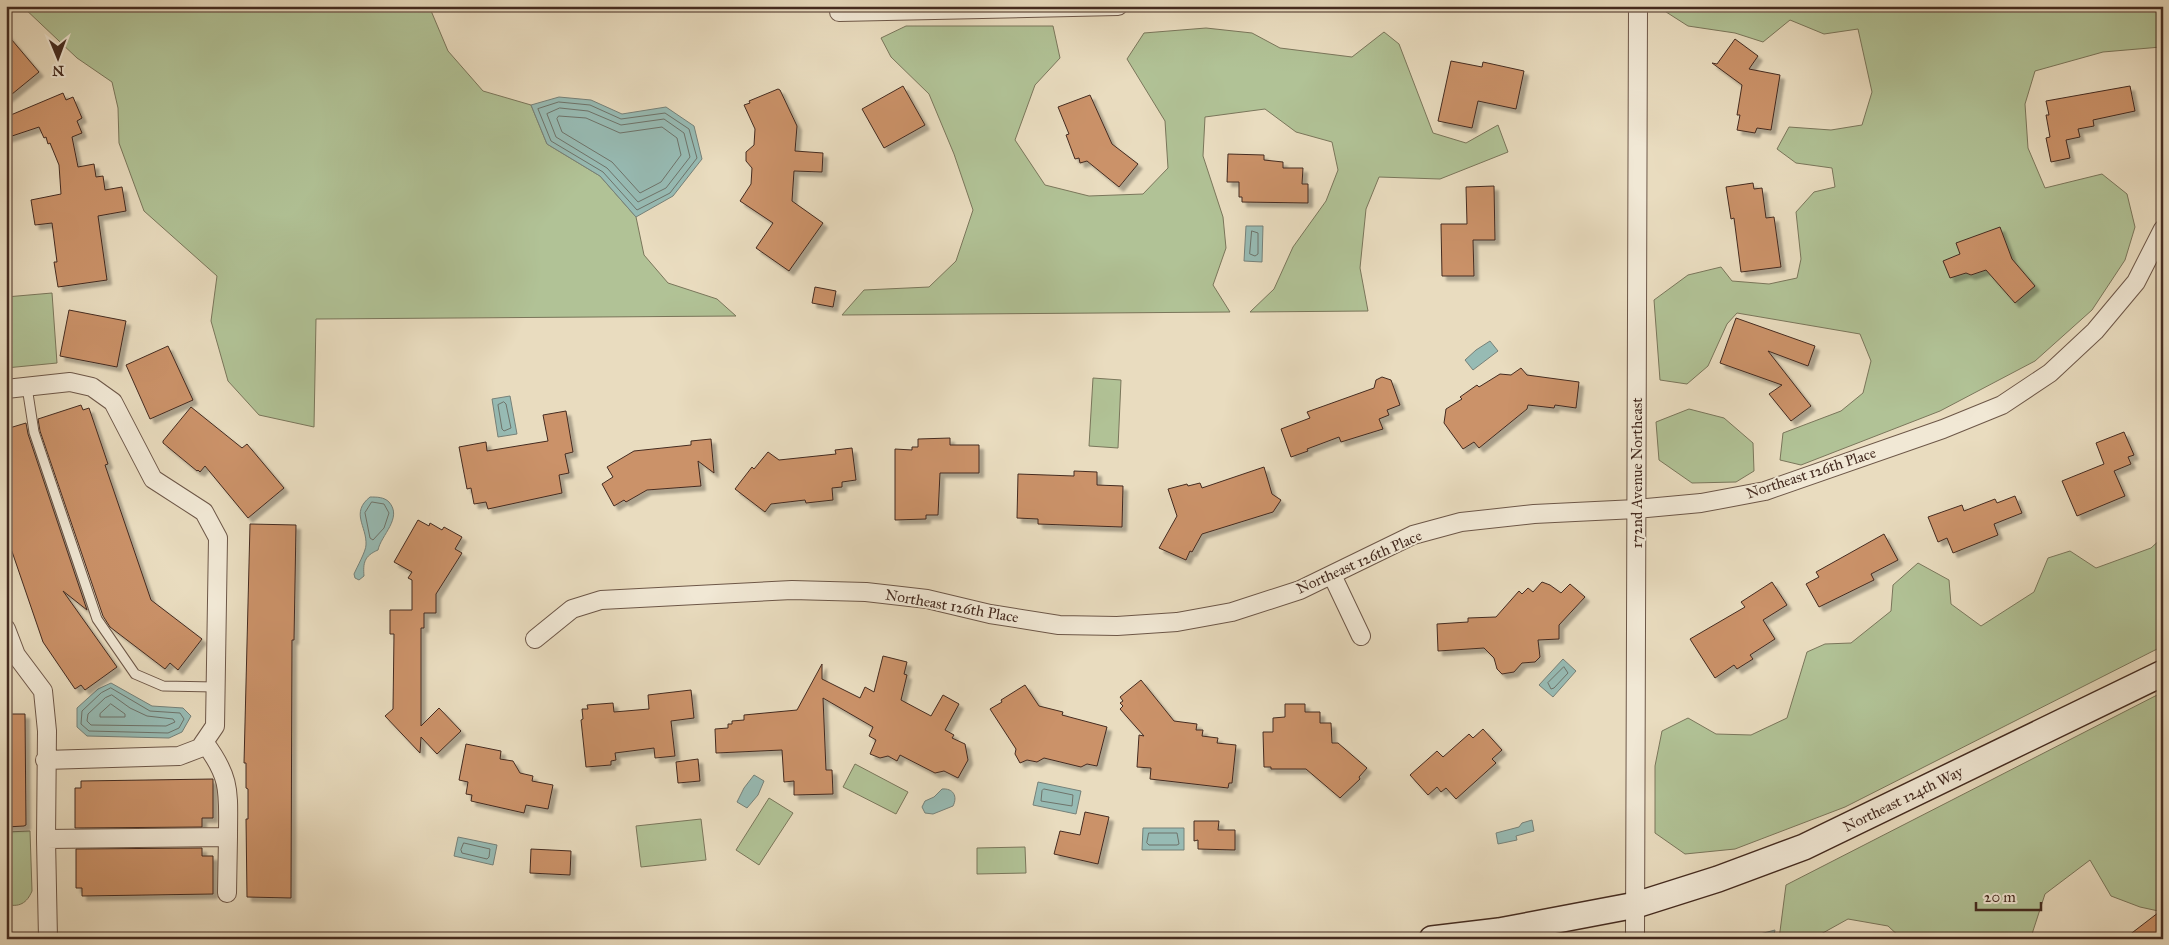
<svg xmlns="http://www.w3.org/2000/svg" width="2169" height="945" viewBox="0 0 2169 945" font-family="'IM FELL Great Primer',serif">
  <style>
    .green { fill: #b1c296; stroke: #7a765b }
    .water { fill: #97bbb4; stroke: #768179 }
    .lines { fill: none; stroke-linecap: round; stroke-linejoin: round }
    .shore { stroke: #6e736a; stroke-width: 1 }
    .building { fill: #cb9269; stroke: #442b20; filter: url(#shadow) }
    .lane-casing { stroke: #6d5748; stroke-width: 11 }
    .street-casing { stroke: #6d5748; stroke-width: 20 }
    .secondary-casing { stroke: #442b20; stroke-width: 28 }
    .lane { stroke: #f1e8d5; stroke-width: 9 }
    .street { stroke: #f1e8d5; stroke-width: 18 }
    .secondary { stroke: #f1e8d5; stroke-width: 25 }
    .labels { text-anchor: middle; stroke-width: 4; stroke-linejoin: round; paint-order: stroke }
    .street-label { font-size: 15px; fill: #442b20; stroke: #f1e8d5 }
  </style>
  <defs>
    <filter id="shadow"><feDropShadow dx="4.5" dy="4.5" stdDeviation="1" flood-color="#0004"/></filter>
  </defs>
  <rect width="100%" height="100%" fill="#e9dcbf"/>
  <filter id="stains"><feTurbulence type="fractalNoise" baseFrequency=".004" numOctaves="4"/><feColorMatrix values="0 0 0 0 .2 0 0 0 0 .09 0 0 0 0 .02 0 0 0 .5 -.17"/></filter>
  <radialGradient id="worn" r=".72"><stop offset=".6" stop-color="#630" stop-opacity="0"/><stop offset="1" stop-color="#630" stop-opacity=".3"/></radialGradient>
  <path class="green" d="M 22,6 L 429,6 L 448,51 L 483,91 L 531,105 L 547,144 L 600,176 L 636,217 L 644,255 L 668,283 L 717,299 L 736,316 L 316,319 L 314,427 L 259,415 L 228,381 L 211,321 L 217,276 L 144,211 L 119,143 L 118,108 L 112,82 L 77,58 Z
    M 1663,6 L 2163,6 L 2163,45 L 2161,47 L 2103,52 L 2035,71 L 2025,104 L 2028,148 L 2045,188 L 2102,174 L 2127,194 L 2135,227 L 2125,260 L 2092,310 L 2035,361 L 1940,411 L 1801,465 L 1780,460 L 1783,433 L 1841,411 L 1863,393 L 1871,361 L 1860,334 L 1737,313 L 1727,324 L 1708,366 L 1687,384 L 1660,380 L 1654,300 L 1688,275 L 1721,267 L 1732,281 L 1769,284 L 1797,278 L 1801,259 L 1796,212 L 1814,192 L 1835,187 L 1832,168 L 1796,163 L 1777,149 L 1789,127 L 1831,130 L 1862,125 L 1872,92 L 1858,29 L 1824,34 L 1790,20 L 1763,42 L 1735,33 L 1688,26 L 1663,10 Z
    M 906,26 L 1053,26 L 1060,58 L 1035,85 L 1015,140 L 1045,185 L 1089,196 L 1143,194 L 1168,168 L 1165,121 L 1127,59 L 1144,33 L 1206,28 L 1252,33 L 1280,48 L 1352,57 L 1384,32 L 1399,44 L 1433,133 L 1466,143 L 1498,125 L 1508,152 L 1440,179 L 1379,177 L 1366,209 L 1360,268 L 1368,311 L 1250,312 L 1274,289 L 1293,247 L 1326,201 L 1338,170 L 1332,142 L 1296,132 L 1265,109 L 1205,117 L 1203,156 L 1223,217 L 1226,248 L 1213,285 L 1230,312 L 842,315 L 864,290 L 929,287 L 956,261 L 973,210 L 954,154 L 929,94 L 891,57 L 881,38 Z
    M 2163,272 L 2163,309 L 2159,307 L 2158,284 Z
    M 52,293 L 57,363 L 6,368 L 6,297 Z
    M 1093,378 L 1121,380 L 1118,448 L 1089,446 Z
    M 1689,409 L 1724,418 L 1753,443 L 1754,471 L 1736,482 L 1692,483 L 1659,460 L 1656,422 Z
    M 2163,537 L 2163,646 L 1845,807 L 1735,849 L 1685,854 L 1655,833 L 1655,766 L 1662,731 L 1688,718 L 1716,734 L 1751,735 L 1787,718 L 1807,652 L 1825,644 L 1851,643 L 1891,611 L 1893,585 L 1918,563 L 1949,580 L 1951,604 L 1981,626 L 2034,592 L 2048,558 L 2070,551 L 2096,568 L 2151,548 Z
    M 2163,692 L 2163,912 L 2140,907 L 2111,896 L 2090,860 L 2045,894 L 2032,934 L 2027,939 L 1902,939 L 1888,926 L 1848,919 L 1812,939 L 1779,939 L 1786,885 Z
    M 855,764 L 908,792 L 896,814 L 843,787 Z
    M 769,798 L 793,813 L 759,865 L 736,850 Z
    M 701,819 L 706,860 L 641,867 L 636,826 Z
    M 30,831 L 32,891 C 27,903 19,908 6,904 L 6,832 Z
    M 1025,847 L 1026,873 L 977,874 L 977,848 Z"/>
  <path class="water" d="M 559,97 L 591,100 L 622,114 L 666,107 L 694,126 L 702,159 L 673,196 L 636,217 L 600,176 L 547,144 L 531,105 Z
    M 1246,226 L 1263,226 L 1262,262 L 1244,261 Z
    M 1490,341 L 1498,351 L 1473,370 L 1465,360 L 1476,350 Z
    M 510,396 L 517,434 L 498,437 L 492,399 Z
    M 370,497 C 377,497 384,497 389,502 C 403,518 381,535 378,550 C 364,556 363,563 364,576 L 359,580 L 355,578 L 354,574 C 357,567 366,551 366,545 C 367,526 350,513 370,497 Z
    M 1563,659 L 1576,671 L 1553,697 L 1539,685 Z
    M 111,683 L 152,706 L 183,708 L 191,716 L 182,732 L 169,738 L 87,736 L 77,727 L 77,708 L 98,689 Z
    M 754,775 L 764,781 L 758,795 L 747,808 L 737,802 L 744,788 Z
    M 1038,782 L 1081,791 L 1076,814 L 1033,805 Z
    M 942,789 C 953,788 958,796 953,806 L 933,814 L 925,813 L 922,807 L 925,801 L 934,797 Z
    M 1532,820 L 1534,831 L 1516,836 L 1517,840 L 1498,844 L 1496,833 L 1519,827 L 1522,823 Z
    M 1143,828 L 1184,828 L 1184,850 L 1142,850 Z
    M 458,837 L 497,845 L 493,865 L 454,856 Z
    M 1775,930 L 1773,939 L 1741,939 Z"/>
  <g class="lines">
    <path class="shore" d="M 559,102 L 590,105 L 621,119 L 665,113 L 689,129 L 697,158 L 670,193 L 637,210 L 603,172 L 551,141 L 538,109 Z
      M 560,108 L 588,111 L 621,125 L 664,119 L 684,133 L 690,157 L 666,188 L 638,202 L 607,168 L 556,137 L 547,114 Z
      M 559,116 L 586,118 L 620,133 L 662,127 L 677,138 L 681,155 L 661,182 L 640,193 L 612,162 L 562,132 L 557,119 Z
      M 1252,231 L 1258,233 L 1258,254 L 1255,256 L 1250,254 Z
      M 504,402 L 506,404 L 511,428 L 504,431 L 502,429 L 498,405 Z
      M 372,502 L 384,504 L 389,513 L 384,528 L 373,540 L 370,538 L 365,513 Z
      M 1564,667 L 1568,673 L 1554,688 L 1551,689 L 1548,683 Z
      M 111,688 L 150,711 L 180,713 L 184,719 L 179,728 L 168,733 L 89,731 L 81,724 L 82,711 L 101,693 Z
      M 112,695 L 130,708 L 147,716 L 173,719 L 175,722 L 166,726 L 91,725 L 87,721 L 88,714 L 105,698 Z
      M 111,704 L 125,714 L 125,717 L 100,717 L 100,714 Z
      M 1044,789 L 1073,795 L 1072,806 L 1041,801 L 1042,791 Z
      M 1149,833 L 1177,833 L 1179,844 L 1177,845 L 1149,845 L 1147,843 Z
      M 464,843 L 490,849 L 489,857 L 487,859 L 462,853 L 461,850 Z"/>
  </g>
  <path class="building" d="M 6,33 L 39,72 L 6,99 Z
    M 1735,39 L 1758,56 L 1749,69 L 1780,75 L 1771,130 L 1757,128 L 1755,133 L 1737,130 L 1740,115 L 1737,115 L 1742,85 L 1712,63 L 1717,64 Z
    M 1451,61 L 1482,67 L 1483,62 L 1524,71 L 1516,109 L 1478,101 L 1472,128 L 1438,121 Z
    M 903,86 L 925,125 L 884,148 L 862,109 Z
    M 2130,86 L 2135,111 L 2093,120 L 2094,126 L 2078,129 L 2080,137 L 2066,140 L 2070,158 L 2051,162 L 2046,138 L 2050,137 L 2046,115 L 2049,115 L 2046,101 Z
    M 778,89 L 780,90 L 797,126 L 795,151 L 823,153 L 822,172 L 794,171 L 792,201 L 823,223 L 789,271 L 756,248 L 773,223 L 740,201 L 751,184 L 752,168 L 746,161 L 746,152 L 754,145 L 755,129 L 744,105 L 750,103 L 749,101 Z
    M 63,93 L 66,100 L 73,97 L 82,118 L 77,121 L 82,133 L 72,137 L 78,167 L 94,164 L 96,177 L 103,176 L 105,190 L 122,187 L 126,211 L 98,216 L 107,280 L 58,287 L 54,262 L 57,262 L 52,223 L 35,225 L 31,200 L 61,194 L 59,165 L 50,143 L 48,144 L 46,137 L 44,138 L 39,127 L 6,138 L 6,117 Z
    M 1090,95 L 1112,144 L 1138,164 L 1119,187 L 1087,161 L 1080,163 L 1079,158 L 1075,159 L 1066,135 L 1069,134 L 1058,107 Z
    M 1228,154 L 1264,155 L 1264,160 L 1283,162 L 1283,168 L 1303,168 L 1302,184 L 1308,184 L 1308,203 L 1242,202 L 1242,197 L 1239,197 L 1239,182 L 1227,182 Z
    M 1753,183 L 1754,189 L 1762,188 L 1766,218 L 1774,217 L 1781,267 L 1741,272 L 1734,218 L 1731,219 L 1726,187 Z
    M 1494,186 L 1495,240 L 1473,240 L 1474,276 L 1442,276 L 1441,224 L 1467,224 L 1466,187 Z
    M 2000,227 L 2012,259 L 2035,286 L 2015,303 L 1986,270 L 1971,275 L 1966,273 L 1950,278 L 1943,261 L 1960,254 L 1956,243 Z
    M 815,287 L 836,291 L 833,307 L 812,303 Z
    M 69,310 L 126,321 L 117,367 L 60,356 Z
    M 1736,318 L 1815,346 L 1808,366 L 1768,351 L 1811,406 L 1791,421 L 1769,394 L 1782,385 L 1720,363 Z
    M 168,346 L 193,400 L 150,419 L 126,365 Z
    M 1521,368 L 1527,375 L 1579,382 L 1576,408 L 1555,405 L 1554,408 L 1528,405 L 1527,409 L 1479,448 L 1474,442 L 1463,449 L 1444,423 L 1446,409 L 1462,399 L 1460,397 L 1477,385 L 1479,387 L 1500,374 L 1511,375 Z
    M 1382,377 L 1391,380 L 1400,405 L 1387,410 L 1389,415 L 1379,419 L 1383,429 L 1341,442 L 1339,437 L 1307,449 L 1308,451 L 1291,457 L 1281,429 L 1310,418 L 1307,412 L 1374,388 L 1376,380 Z
    M 81,405 L 83,410 L 89,408 L 108,464 L 105,465 L 151,600 L 202,639 L 178,670 L 170,663 L 165,669 L 110,627 L 103,616 L 40,431 L 38,419 Z
    M 191,407 L 242,448 L 247,444 L 284,488 L 248,518 L 205,466 L 200,472 L 198,470 L 197,471 L 163,443 L 163,441 Z
    M 566,411 L 573,452 L 565,454 L 569,473 L 559,475 L 562,493 L 488,509 L 486,502 L 474,504 L 471,488 L 467,489 L 459,447 L 486,442 L 487,451 L 548,441 L 543,415 Z
    M 26,423 L 28,434 L 87,610 L 63,591 L 117,667 L 85,690 L 81,685 L 75,689 L 43,642 L 6,534 L 6,429 Z
    M 2124,432 L 2134,455 L 2128,457 L 2131,464 L 2114,471 L 2125,496 L 2077,516 L 2062,481 L 2104,464 L 2096,443 Z
    M 950,438 L 950,445 L 979,445 L 979,473 L 940,473 L 938,515 L 926,515 L 926,519 L 895,520 L 895,449 L 912,450 L 912,447 L 918,447 L 918,439 Z
    M 711,439 L 714,473 L 698,461 L 701,486 L 647,490 L 626,502 L 624,500 L 614,506 L 602,484 L 613,477 L 607,467 L 634,451 L 691,445 L 691,441 Z
    M 852,448 L 856,480 L 842,482 L 842,487 L 832,488 L 833,500 L 806,503 L 805,500 L 771,504 L 765,512 L 735,489 L 752,467 L 754,469 L 768,452 L 779,460 L 836,454 L 835,450 Z
    M 1264,467 L 1272,494 L 1281,500 L 1273,512 L 1202,534 L 1192,552 L 1190,551 L 1186,560 L 1159,548 L 1177,516 L 1168,489 L 1187,484 L 1188,486 L 1200,483 L 1202,488 Z
    M 1074,471 L 1097,472 L 1097,485 L 1123,486 L 1122,527 L 1038,524 L 1038,519 L 1017,518 L 1018,474 L 1074,476 Z
    M 2015,496 L 2022,513 L 1994,524 L 1998,535 L 1953,553 L 1947,538 L 1938,542 L 1928,517 L 1962,505 L 1964,511 L 1995,499 L 1997,503 Z
    M 418,520 L 429,526 L 430,523 L 442,530 L 444,527 L 462,537 L 455,549 L 462,553 L 436,594 L 436,613 L 424,613 L 424,628 L 421,628 L 421,726 L 439,708 L 461,731 L 437,754 L 421,737 L 420,753 L 385,716 L 393,709 L 394,634 L 390,634 L 390,610 L 412,610 L 412,580 L 408,578 L 412,572 L 394,562 Z
    M 250,524 L 296,525 L 294,640 L 292,640 L 291,898 L 247,897 L 246,819 L 248,819 L 248,789 L 246,788 L 246,763 L 244,763 Z
    M 1884,534 L 1898,560 L 1871,574 L 1874,580 L 1819,607 L 1806,584 L 1819,577 L 1816,572 Z
    M 1542,582 L 1550,585 L 1561,593 L 1570,584 L 1585,597 L 1559,625 L 1559,639 L 1538,640 L 1540,657 L 1535,662 L 1522,663 L 1514,672 L 1502,674 L 1497,669 L 1494,658 L 1484,648 L 1438,651 L 1437,624 L 1468,622 L 1468,618 L 1496,617 L 1519,591 L 1522,594 L 1528,588 L 1533,592 Z
    M 1772,582 L 1787,605 L 1763,620 L 1775,639 L 1750,655 L 1753,659 L 1737,669 L 1734,665 L 1715,678 L 1690,639 L 1745,607 L 1741,602 Z
    M 883,656 L 907,662 L 904,674 L 907,675 L 901,700 L 931,716 L 943,695 L 959,704 L 945,730 L 954,735 L 952,738 L 965,744 L 968,760 L 958,778 L 944,771 L 935,773 L 900,755 L 897,761 L 888,756 L 880,758 L 870,754 L 876,740 L 869,736 L 873,727 L 823,698 L 826,770 L 832,770 L 833,794 L 794,795 L 794,781 L 784,782 L 782,750 L 716,753 L 715,729 L 728,728 L 728,724 L 732,724 L 732,721 L 744,720 L 744,715 L 797,710 L 822,664 L 822,679 L 860,698 L 865,687 L 874,692 Z
    M 1141,680 L 1174,721 L 1197,724 L 1196,730 L 1203,730 L 1202,736 L 1218,738 L 1217,743 L 1236,745 L 1232,783 L 1229,783 L 1228,788 L 1150,779 L 1151,768 L 1137,767 L 1139,735 L 1144,736 L 1120,709 L 1123,706 L 1120,703 L 1123,701 L 1120,697 Z
    M 1025,685 L 1039,706 L 1063,712 L 1062,715 L 1107,727 L 1097,766 L 1087,764 L 1081,767 L 1044,758 L 1037,762 L 1027,760 L 1020,763 L 1015,754 L 1016,749 L 990,709 L 1002,702 L 1001,700 Z
    M 691,690 L 694,718 L 671,721 L 675,756 L 655,758 L 654,748 L 615,753 L 616,760 L 611,761 L 611,765 L 586,767 L 581,720 L 583,719 L 582,709 L 588,709 L 587,705 L 613,703 L 614,712 L 649,709 L 648,695 Z
    M 1285,704 L 1305,704 L 1305,712 L 1320,712 L 1320,723 L 1331,723 L 1332,743 L 1338,743 L 1367,768 L 1359,777 L 1360,779 L 1340,798 L 1306,769 L 1271,769 L 1271,767 L 1264,767 L 1263,732 L 1273,732 L 1273,718 L 1285,717 Z
    M 6,714 L 25,714 L 26,825 L 24,826 L 6,827 Z
    M 1483,729 L 1502,750 L 1492,759 L 1496,763 L 1456,799 L 1446,788 L 1441,792 L 1437,787 L 1428,795 L 1410,775 L 1437,751 L 1443,757 L 1469,734 L 1473,738 Z
    M 466,744 L 501,751 L 500,759 L 513,761 L 520,773 L 533,776 L 532,781 L 553,785 L 548,809 L 526,805 L 524,813 L 471,801 L 472,795 L 466,794 L 468,782 L 459,780 Z
    M 698,759 L 700,781 L 678,783 L 676,762 Z
    M 213,779 L 213,818 L 202,818 L 202,827 L 75,828 L 75,788 L 81,788 L 81,781 Z
    M 1085,812 L 1109,817 L 1098,864 L 1054,854 L 1060,831 L 1080,835 Z
    M 1194,821 L 1219,821 L 1218,830 L 1235,830 L 1235,850 L 1198,849 L 1198,840 L 1194,841 Z
    M 202,848 L 202,856 L 213,856 L 213,894 L 82,896 L 82,888 L 76,888 L 76,849 Z
    M 531,849 L 571,851 L 570,875 L 530,873 Z
    M 2163,909 L 2163,939 L 2124,939 Z"/>
  <g class="lines">
    <g class="lane-casing">
      <path id="lane" d="M 27,387 L 34,432 L 97,619 L 135,674 L 163,686 L 215,687"/>
    </g>
    <g class="street-casing">
      <path id="street" d="M 839,12 L 1118,6
        M 6,389 L 70,382 L 92,387 L 113,402 L 153,479 L 204,512 L 218,538 L 215,726 L 200,748 L 179,756 L 45,760
        M 1332,575 L 1361,636
        M 6,629 L 16,655 L 43,691 L 47,731 L 46,839 L 48,939
        M 535,639 L 572,609 L 601,600 L 792,590 L 866,592 L 927,599 L 990,614 L 1059,625 L 1117,626 L 1177,622 L 1232,612 L 1300,590 L 1413,535 L 1461,522 L 1534,514 L 1636,509 L 1701,503 L 1765,491 L 1943,429 L 2002,405 L 2050,373 L 2095,331 L 2136,282 L 2163,229
        M 46,839 L 228,837 C 228,793 232,779 204,742
        M 227,893 L 228,837
        M 1635,939 L 1638,6"/>
    </g>
    <g class="secondary-casing">
      <path id="secondary" d="M 1432,939 L 1499,931 L 1636,905 L 1718,879 L 1804,847 L 2163,673"/>
    </g>
    <use href="#lane" class="lane"/>
    <use href="#street" class="street"/>
    <use href="#secondary" class="secondary"/>
  </g>
  <g class="labels">
    <g class="street-label">
      <text transform="translate(1637 473) rotate(-90)" y="5">172nd Avenue Northeast</text>
      <text transform="translate(1811 473) rotate(-18)" y="5">Northeast 126th Place</text>
      <text transform="translate(1359 562) rotate(-24)" y="5">Northeast 126th Place</text>
      <text transform="translate(952 606) rotate(10)" y="5">Northeast 126th Place</text>
      <text transform="translate(1903 799) rotate(-26)" y="5">Northeast 124th Way</text>
    </g>
  </g>
  <rect width="2169" height="945" fill="none" stroke="#e9dcbf" stroke-width="25"/>
  <rect x="8" y="8" width="2154" height="930" fill="none" stroke="#442b20" stroke-width="2.5"/>
  <rect x="12" y="12" width="2144" height="920" fill="none" stroke="#442b20"/>
  <g transform="translate(58 58) rotate(179)" stroke="#f1e8d5" stroke-width="4" paint-order="stroke">
  <path d="M0-4L9 19L0 12L-9 19Z" fill="#442b20"/>
  <text y="-8" font-size="14" font-weight="bold" text-anchor="middle" fill="#442b20">N</text>
  </g>
  <path d="M1976 902v8h65v-8" fill="none" stroke="#442b20" stroke-width="2.5"/>
  <text x="1984" y="902" font-size="15" fill="#442b20" stroke="#f1e8d5" stroke-width="4" paint-order="stroke">20 m</text>
  <rect width="100%" height="100%" filter="url(#stains)"/>
  <rect width="100%" height="100%" fill="url(#worn)"/>
</svg>
